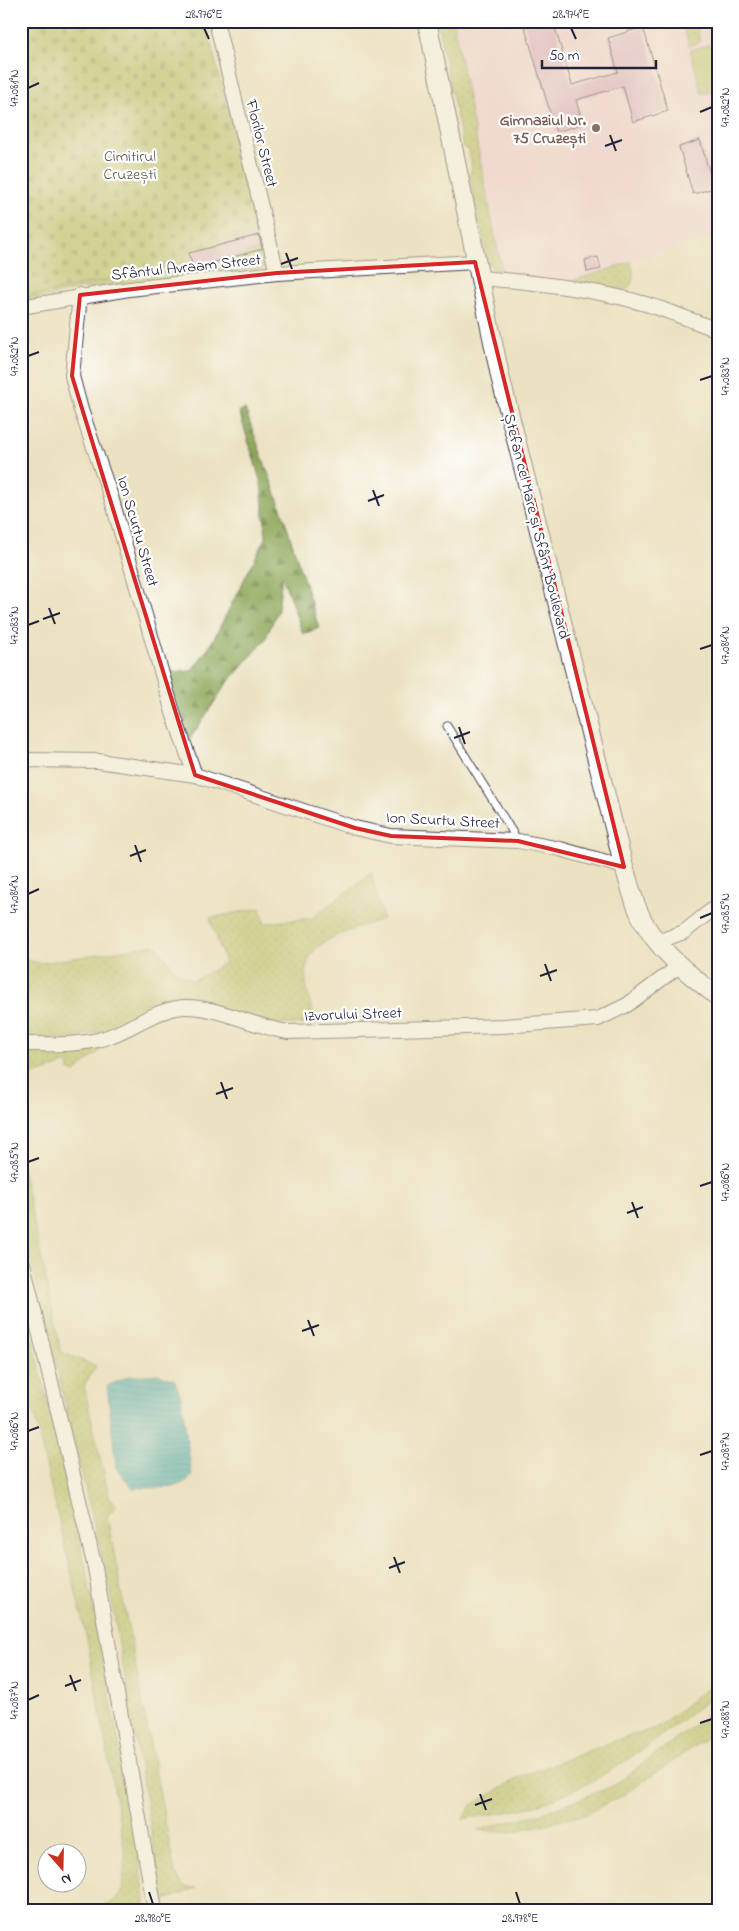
<svg xmlns="http://www.w3.org/2000/svg" width="739" height="1931" viewBox="0 0 739 1931" font-family="'Indie Flower',sans-serif">
  <style>
    .built { fill: #f4cfde }
    .grass { fill: url(#grass-dots); stroke: #6a704e }
    .forest { fill: url(#forest-firs); stroke: #586449 }
    .cemetery { fill: url(#cemetery-stones); stroke: #6a704e }
    .pitch { fill: #b2bf61; stroke: #6a704e }
    .water { fill: url(#water-rules); stroke: #2f677a }
    .building { fill: #d696c4 }
    .lines { fill: none; stroke-linecap: round; stroke-linejoin: round }
    .service-casing { stroke: #403f4f; stroke-width: 9 }
    .minor-casing { stroke: #403f4f; stroke-width: 16 }
    .tertiary-casing { stroke: #403f4f; stroke-width: 20 }
    .service { stroke: #fff; stroke-width: 7 }
    .minor { stroke: #fff; stroke-width: 14 }
    .tertiary { stroke: #fff; stroke-width: 18 }
    .marked { fill: none; stroke: #d62828; stroke-width: 4; stroke-linejoin: round }
    .ticks { fill: none; stroke: #22223b; stroke-width: 2 }
    .education-dot { fill: #8d6e63; stroke: #fff; stroke-width: 2 }
    .labels { text-anchor: middle; stroke-width: 4.5; stroke-linejoin: round; paint-order: stroke }
    .education-label { font-size: 16px; font-weight: bold; fill: #785e54; stroke: #fff; text-anchor: end }
    .street-label { font-size: 16px; fill: #22223b; stroke: #fff }
    .park-label { font-size: 16px; fill: #545948; stroke: #fff }
    .neatline { fill: none; stroke: #22223b; stroke-width: 2 }
    .ticks-label { font-size: 12px; text-anchor: middle; fill: #22223b }
  </style>
  <defs>
    <pattern id="grass-dots" width="8" height="8" patternUnits="userSpaceOnUse" patternTransform="scale(1.25)"><rect width="8" height="8" fill="#b2bf61"/><path d="M2 2h.1M6 6h.1" fill="none" stroke="#909b51" stroke-width="1.8" stroke-linecap="round"/></pattern>
    <pattern id="forest-firs" width="22" height="20" patternUnits="userSpaceOnUse" patternTransform="scale(1.25)"><rect width="22" height="20" fill="#8da657"/><path d="M5 1l3.5 6h-7zM16 11l3.5 6h-7z" fill="#738749"/></pattern>
    <pattern id="cemetery-stones" width="16" height="16" patternUnits="userSpaceOnUse" patternTransform="scale(1.25)"><rect width="16" height="16" fill="#b2bf61"/><path d="M2 7V4a2 2 0 0 1 4 0v3zM10 15v-3a2 2 0 0 1 4 0v3z" fill="#909b51"/></pattern>
    <pattern id="water-rules" width="6" height="5" patternUnits="userSpaceOnUse" patternTransform="scale(1.25)"><rect width="6" height="5" fill="#3cacb9"/><path d="M0 2.5h6" fill="none" stroke="#328c98"/></pattern>
  </defs>
  <rect width="100%" height="100%" fill="#fff"/>
  <filter id="ink" filterUnits="userSpaceOnUse"><feTurbulence type="fractalNoise" baseFrequency=".02" numOctaves="2"/><feDisplacementMap in="SourceGraphic" scale="10" xChannelSelector="R" yChannelSelector="G"/><feConvolveMatrix kernelMatrix="1 2 1 2 8 2 1 2 1" color-interpolation-filters="sRGB"/></filter>
  <filter id="wash" filterUnits="userSpaceOnUse"><feTurbulence type="fractalNoise" baseFrequency=".0096" numOctaves="4" result="noise"/><feDisplacementMap in="SourceGraphic" scale="20" xChannelSelector="R" yChannelSelector="G"/><feGaussianBlur stdDeviation="1.12" result="paint"/><feColorMatrix in="noise" values="0 0 0 0 0 0 0 0 0 0 0 0 0 0 0 0 0 1.4 0 .05"/><feComposite in="paint" operator="in"/></filter>
  <g filter="url(#wash)">
    <rect width="100%" height="100%" fill="#ece2c1"/>
    <path class="built" d="M 453,21 L 718,21 L 718,235 L 573,281 L 502,272 Z"/>
    <path class="grass" d="M 437,21 L 453,21 L 502,272 L 492,268 L 488,262 L 469,175 L 472,169 L 469,150 L 463,147 Z
      M 696,24 L 700,42 L 689,46 L 684,27 Z
      M 264,249 L 268,264 L 263,269 L 195,276 L 193,268 Z
      M 631,262 C 634,276 636,281 625,291 L 573,281 Z
      M 178,265 L 181,266 L 182,274 L 177,279 L 80,289 L 21,302 L 21,298 Z
      M 371,873 L 383,919 C 317,942 288,945 317,1024 L 273,1024 L 207,1005 L 71,1039 L 21,1040 L 21,959 L 41,963 L 155,945 L 178,973 L 193,981 L 225,963 L 210,918 L 260,908 L 265,923 L 312,918 Z
      M 114,1039 L 75,1072 L 69,1071 L 68,1063 L 23,1079 L 26,1088 L 21,1090 L 21,1048 Z
      M 21,1161 L 61,1352 L 96,1366 L 84,1386 L 109,1496 L 117,1506 L 107,1516 L 175,1873 L 184,1887 L 196,1888 L 163,1901 L 110,1591 L 21,1220 Z
      M 21,1287 L 85,1564 L 138,1844 L 146,1910 L 93,1910 L 114,1901 L 122,1890 L 125,1853 L 88,1645 L 21,1359 Z
      M 718,1680 L 718,1692 C 661,1736 613,1777 545,1802 C 519,1812 489,1814 463,1819 L 472,1805 L 518,1778 L 622,1738 L 656,1728 Z
      M 718,1707 L 718,1730 L 625,1794 L 584,1815 L 511,1832 L 477,1830 L 543,1813 L 613,1786 Z"/>
    <path class="forest" d="M 245,409 L 282,511 L 319,628 L 303,634 L 282,576 L 278,610 L 265,640 L 225,686 L 188,742 L 167,672 L 191,671 L 210,646 L 266,537 L 261,483 L 239,411 Z"/>
    <path class="cemetery" d="M 21,21 L 205,21 L 264,249 L 193,268 L 178,265 L 21,298 Z"/>
    <path class="pitch" d="M 718,42 L 718,90 L 702,94 L 690,50 Z"/>
    <path class="water" d="M 158,1374 L 175,1380 L 181,1397 L 192,1475 C 181,1492 150,1487 132,1488 L 116,1468 L 107,1386 L 129,1376 Z"/>
    <g id="blocks">
      <path class="building" d="M 523,21 L 553,21 L 572,85 L 618,72 L 608,38 L 643,27 L 668,111 L 633,122 L 623,86 L 576,100 L 583,124 L 556,132 Z
        M 700,140 L 714,188 L 693,194 L 679,147 Z
        M 259,235 L 262,249 L 193,268 L 189,253 Z
        M 598,257 L 601,269 L 587,272 L 585,260 Z"/>
    </g>
  </g>
  <g filter="url(#ink)">
    <use href="#blocks" fill-opacity="0" stroke="#403f4f" stroke-width="1"/>
    <g class="lines">
      <g class="service-casing">
        <path id="service" d="M 447,726 L 518,841"/>
      </g>
      <g class="minor-casing">
        <path id="minor" d="M 216,21 L 277,273
          M 479,278 C 535,282 595,289 649,305 C 672,312 695,322 718,330
          M 80,295 L 72,376 L 81,410 L 111,497 L 174,716 L 195,775
          M 21,307 L 129,289 L 277,273 L 475,262
          M 21,760 L 98,761 L 195,775 L 355,828 L 391,836 L 518,841 L 560,849 L 624,867
          M 657,942 L 684,932 L 718,905
          M 21,1044 C 49,1044 78,1046 105,1038 C 129,1030 151,1013 176,1008 C 209,1002 254,1027 288,1032 L 503,1026 L 598,1019 L 627,1005 L 679,966
          M 21,1255 L 95,1568 L 155,1910"/>
      </g>
      <g class="tertiary-casing">
        <path id="tertiary" d="M 427,21 L 500,376 L 624,867 C 628,879 631,892 636,905 C 650,945 686,972 718,997"/>
      </g>
      <use href="#service" class="service"/>
      <use href="#minor" class="minor"/>
      <use href="#tertiary" class="tertiary"/>
    </g>
  </g>
  <path d="M0 0H739V1931H0ZM 475,262 L 624,867 L 518,841 L 391,836 L 355,828 L 195,775 L 72,376 L 80,295 L 277,273 Z" fill="#ece2c1" fill-opacity=".55" fill-rule="evenodd"/>
  <path class="marked" d="M 475,262 L 624,867 L 518,841 L 391,836 L 355,828 L 195,775 L 72,376 L 80,295 L 277,273 Z"/>
  <path class="ticks" d="M 204,28 L 209,39M 571,28 L 576,39M 28,88 L 39,83M 700,112 L 712,107M 610,135 L 616,151M 605,146 L 622,140M 286,253 L 292,269M 281,264 L 298,258M 28,356 L 39,352M 700,380 L 712,376M 373,490 L 379,506M 368,501 L 384,495M 49,608 L 55,624M 43,619 L 60,613M 28,625 L 39,621M 700,649 L 712,645M 459,727 L 465,744M 454,738 L 470,732M 135,845 L 141,862M 130,856 L 146,850M 28,894 L 39,889M 700,918 L 712,913M 545,964 L 551,981M 540,976 L 557,970M 221,1082 L 227,1099M 216,1094 L 233,1088M 28,1162 L 39,1158M 700,1186 L 712,1182M 632,1202 L 638,1218M 627,1213 L 643,1207M 308,1320 L 314,1336M 302,1331 L 319,1325M 28,1431 L 39,1427M 700,1455 L 712,1451M 394,1557 L 400,1573M 389,1568 L 405,1562M 70,1675 L 76,1691M 65,1686 L 81,1680M 28,1700 L 39,1695M 700,1723 L 712,1719M 480,1794 L 486,1810M 475,1805 L 492,1799M 149,1892 L 153,1904M 516,1892 L 520,1904"/>
  <circle class="education-dot" cx="596" cy="128" r="5"/>
  <g class="labels">
    <g class="education-label">
      <text x="586" y="125">Gimnaziul Nr.<tspan x="586" dy="18">75 Cruzești</tspan></text>
    </g>
    <g class="street-label">
      <text transform="translate(263 143) rotate(76)" y="6">Florilor Street</text>
      <text transform="translate(186 266) rotate(-6)" y="6">Sfântul Avraam Street</text>
      <text transform="translate(538 526) rotate(76)" y="6">Ștefan cel Mare și Sfânt Boulevard</text>
      <text transform="translate(139 531) rotate(74)" y="6">Ion Scurtu Street</text>
      <text transform="translate(443 819) rotate(3)" y="6">Ion Scurtu Street</text>
      <text transform="translate(353 1013) rotate(-2)" y="6">Izvorului Street</text>
    </g>
    <g class="park-label">
      <text x="130" y="161">Cimitirul<tspan x="130" dy="18">Cruzești</tspan></text>
    </g>
  </g>
  <rect width="739" height="1931" fill="none" stroke="#fff" stroke-width="55"/>
  <g transform="translate(62 1868) rotate(160)"><circle r="24" fill="#ffffff" stroke="#a7a7b1"/>
  <path d="M0-4L9 19L0 12L-9 19Z" fill="#c8321e"/>
  <text y="-8" font-size="14" font-weight="bold" text-anchor="middle" fill="#22223b">N</text>
  </g>
  <path d="M542 60v8h114v-8" fill="none" stroke="#22223b" stroke-width="2.5"/>
  <text x="549" y="60" font-size="15" fill="#22223b" stroke="#ffffff" stroke-width="4" paint-order="stroke">50 m</text>
  <rect x="28" y="28" width="684" height="1876" class="neatline"/>
  <g class="ticks-label">
    <text x="204" y="18">28.976°E</text>
    <text x="571" y="18">28.974°E</text>
    <text transform="translate(14 88) rotate(-90)" y="4">47.081°N</text>
    <text transform="translate(725 107) rotate(-90)" y="4">47.082°N</text>
    <text transform="translate(14 356) rotate(-90)" y="4">47.082°N</text>
    <text transform="translate(725 376) rotate(-90)" y="4">47.083°N</text>
    <text transform="translate(14 625) rotate(-90)" y="4">47.083°N</text>
    <text transform="translate(725 645) rotate(-90)" y="4">47.084°N</text>
    <text transform="translate(14 894) rotate(-90)" y="4">47.084°N</text>
    <text transform="translate(725 913) rotate(-90)" y="4">47.085°N</text>
    <text transform="translate(14 1162) rotate(-90)" y="4">47.085°N</text>
    <text transform="translate(725 1182) rotate(-90)" y="4">47.086°N</text>
    <text transform="translate(14 1431) rotate(-90)" y="4">47.086°N</text>
    <text transform="translate(725 1451) rotate(-90)" y="4">47.087°N</text>
    <text transform="translate(14 1700) rotate(-90)" y="4">47.087°N</text>
    <text transform="translate(725 1719) rotate(-90)" y="4">47.088°N</text>
    <text x="153" y="1922">28.980°E</text>
    <text x="520" y="1922">28.978°E</text>
  </g>
</svg>
